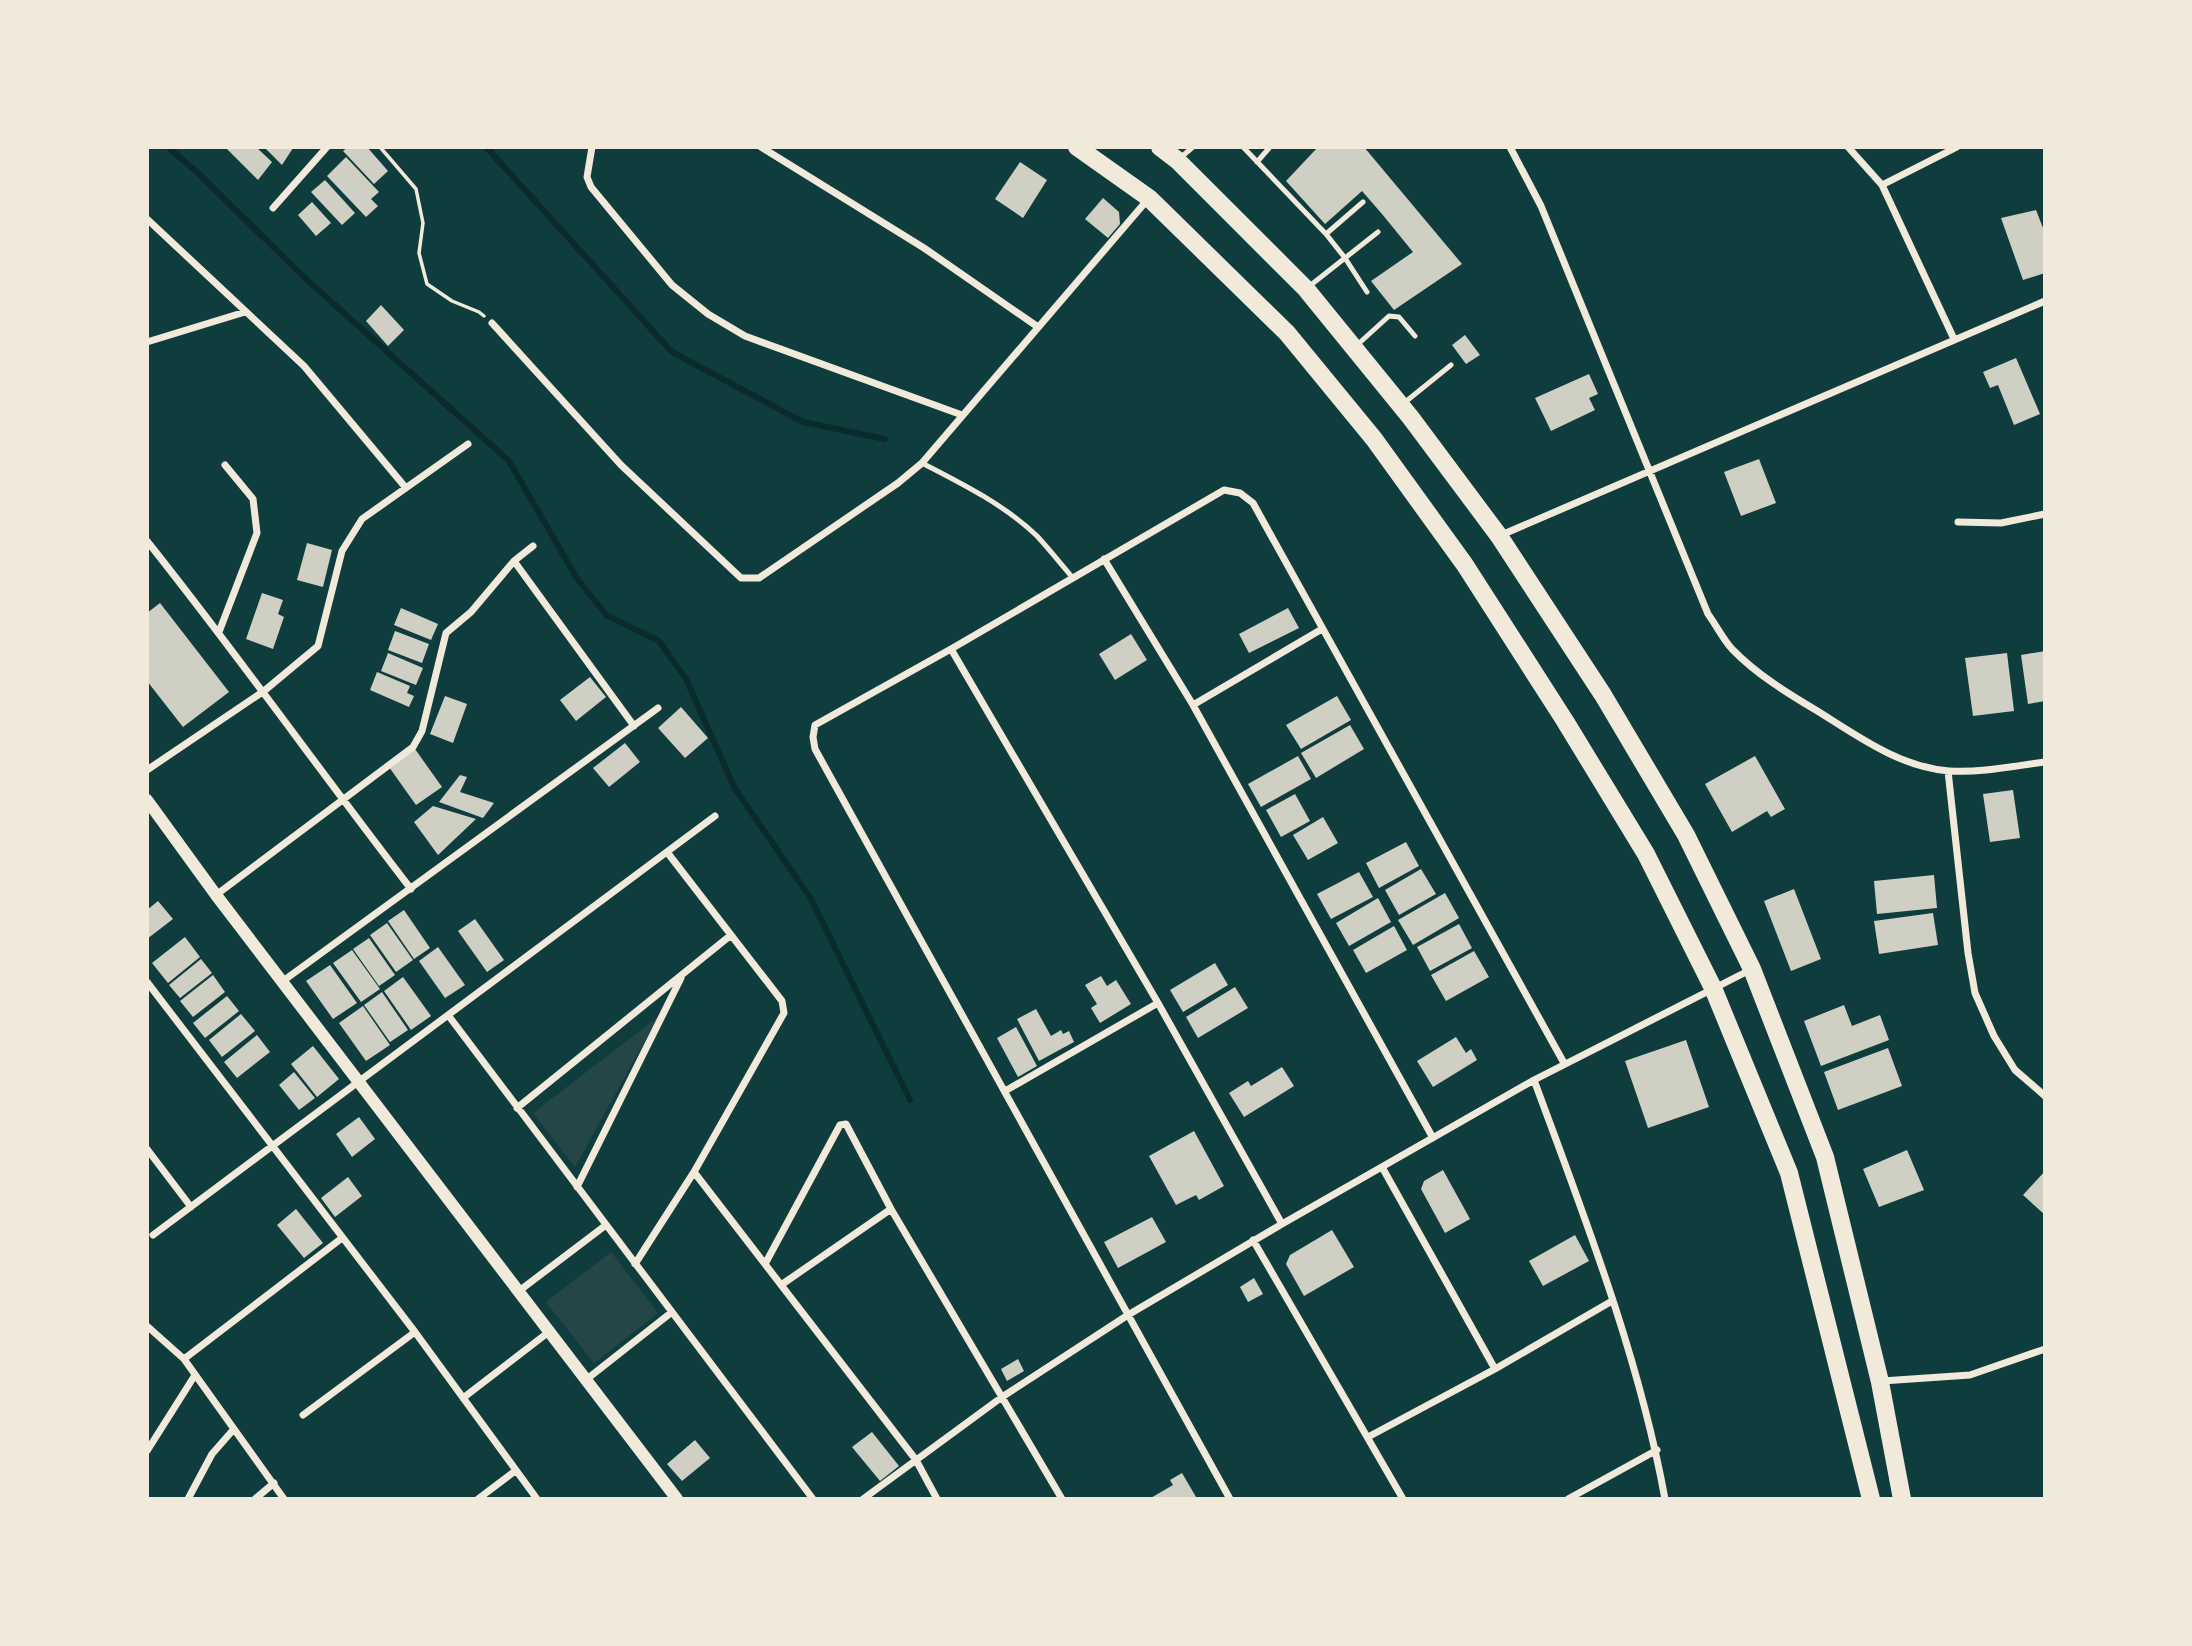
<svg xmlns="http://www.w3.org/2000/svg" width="2192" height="1646" viewBox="0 0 2192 1646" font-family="'Fira Sans Condensed',sans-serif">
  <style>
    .green { fill: #244646 }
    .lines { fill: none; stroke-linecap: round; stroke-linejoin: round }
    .stream { stroke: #0a2a2b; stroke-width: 6 }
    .building { fill: #cfcfc3 }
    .path { stroke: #f1e9da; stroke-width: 3.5 }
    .service { stroke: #f1e9da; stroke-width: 5 }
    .minor { stroke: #f1e9da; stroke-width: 7 }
    .tertiary { stroke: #f1e9da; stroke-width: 12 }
    .primary { stroke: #f1e9da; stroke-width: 18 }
  </style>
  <rect width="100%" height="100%" fill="#0f3d3e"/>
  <path class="green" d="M 658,1017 L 575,1167 L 533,1113 Z
    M 611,1252 L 658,1313 L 594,1363 L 546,1302 Z"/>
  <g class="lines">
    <path class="stream" d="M 168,147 L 199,174 L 306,279 L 509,461 L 576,577 L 606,615 L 659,641 L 686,679 L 734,787 L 811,899 L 910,1100
      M 486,147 L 672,352 L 803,422 L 885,439"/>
  </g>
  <path class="building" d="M 225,147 L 256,147 L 272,162 L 258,180 Z
    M 264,147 L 292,147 L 293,148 L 282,165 Z
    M 348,147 L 367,147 L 388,171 L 374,184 L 343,151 Z
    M 1318,147 L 1364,147 L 1462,264 L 1394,310 L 1371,281 L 1413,252 L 1382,214 L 1362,191 L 1325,224 L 1286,181 Z
    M 346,157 L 379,192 L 371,199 L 378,206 L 366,217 L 327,176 Z
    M 1020,162 L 1047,180 L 1023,218 L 995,199 Z
    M 325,180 L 355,213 L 342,225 L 311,192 Z
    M 1103,198 L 1119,212 L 1120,224 L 1108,238 L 1085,219 Z
    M 312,202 L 331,223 L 316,236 L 298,215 Z
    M 2036,210 L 2045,233 L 2045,273 L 2023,280 L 2001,218 Z
    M 381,305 L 404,330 L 388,346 L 366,321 Z
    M 1465,335 L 1480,355 L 1466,364 L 1452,345 Z
    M 2016,358 L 2040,414 L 2014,425 L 1998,385 L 1990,388 L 1983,372 Z
    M 1589,374 L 1598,394 L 1589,398 L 1595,410 L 1551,431 L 1535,398 Z
    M 1759,459 L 1776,503 L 1741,516 L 1724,472 Z
    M 307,543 L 332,550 L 323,587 L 297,580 Z
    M 262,593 L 283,600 L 278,614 L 284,617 L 273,649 L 246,639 Z
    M 160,603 L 229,692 L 183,727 L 147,681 L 147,613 Z
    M 401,608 L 438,624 L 431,640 L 394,625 Z
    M 1288,608 L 1299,628 L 1249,653 L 1239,634 Z
    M 395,631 L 429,644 L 422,663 L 388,650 Z
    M 1131,634 L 1147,660 L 1115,680 L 1099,654 Z
    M 2045,651 L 2045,701 L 2028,704 L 2021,655 Z
    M 388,653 L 423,668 L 416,685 L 381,671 Z
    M 2007,653 L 2014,711 L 1973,716 L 1965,658 Z
    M 377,672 L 410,686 L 407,693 L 414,696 L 409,707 L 370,690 Z
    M 590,677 L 606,697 L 576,721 L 560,700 Z
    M 445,696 L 467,704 L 453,743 L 430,734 Z
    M 1337,696 L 1351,720 L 1301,749 L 1286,725 Z
    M 681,707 L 708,738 L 685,758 L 658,728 Z
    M 1350,725 L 1364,749 L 1316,778 L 1301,753 Z
    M 625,743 L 640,762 L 609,787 L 593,768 Z
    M 415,749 L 442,787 L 416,805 L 389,767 Z
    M 1298,756 L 1311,779 L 1261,807 L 1248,784 Z
    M 1755,756 L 1785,809 L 1771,817 L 1767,811 L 1732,832 L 1705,784 Z
    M 460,775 L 467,777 L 460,792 L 494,803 L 483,818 L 439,802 Z
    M 2013,790 L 2020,838 L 1990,842 L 1983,794 Z
    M 1295,794 L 1310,821 L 1281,837 L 1266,810 Z
    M 433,806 L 476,819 L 438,855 L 414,822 Z
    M 1323,817 L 1338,843 L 1308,860 L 1293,835 Z
    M 1406,842 L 1419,866 L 1379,888 L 1366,863 Z
    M 1421,869 L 1436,894 L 1399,915 L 1385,890 Z
    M 1359,872 L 1373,897 L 1331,919 L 1317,894 Z
    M 1934,875 L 1937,908 L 1877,914 L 1874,881 Z
    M 1794,889 L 1821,959 L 1791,971 L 1764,901 Z
    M 1445,893 L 1459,918 L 1413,945 L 1398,920 Z
    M 1378,898 L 1391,922 L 1349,946 L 1336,923 Z
    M 158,901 L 173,919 L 147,939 L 147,910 Z
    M 404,910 L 430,948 L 414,959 L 388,921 Z
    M 1933,913 L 1938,945 L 1879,954 L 1874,921 Z
    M 475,919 L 504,960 L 487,972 L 458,931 Z
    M 387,923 L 413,960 L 396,972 L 370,935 Z
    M 1459,924 L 1472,948 L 1430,971 L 1417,947 Z
    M 1394,926 L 1407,950 L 1366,973 L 1353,950 Z
    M 185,937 L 200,957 L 168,983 L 152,963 Z
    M 369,938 L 395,975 L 379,986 L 353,949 Z
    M 438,947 L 465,985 L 445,998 L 419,961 Z
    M 352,950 L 380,989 L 361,1002 L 333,963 Z
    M 1474,951 L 1489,977 L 1446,1001 L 1431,975 Z
    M 201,959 L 212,973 L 180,998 L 169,985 Z
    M 1215,963 L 1228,985 L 1183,1012 L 1170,990 Z
    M 330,965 L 357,1003 L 333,1019 L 306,981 Z
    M 213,975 L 225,992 L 193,1017 L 180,1001 Z
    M 1101,976 L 1107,986 L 1116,980 L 1131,1004 L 1100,1023 L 1091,1008 L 1097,1004 L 1085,985 Z
    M 403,977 L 431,1016 L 411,1030 L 384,991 Z
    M 1235,987 L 1248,1008 L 1198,1038 L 1186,1017 Z
    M 382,992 L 408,1030 L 390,1042 L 364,1005 Z
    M 227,996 L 239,1011 L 205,1038 L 193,1023 Z
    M 1844,1005 L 1852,1026 L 1880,1015 L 1889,1040 L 1821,1066 L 1804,1021 Z
    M 363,1006 L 390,1045 L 366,1061 L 339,1023 Z
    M 1036,1009 L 1051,1036 L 1061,1030 L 1063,1034 L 1069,1031 L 1074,1042 L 1039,1061 L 1017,1019 Z
    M 241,1014 L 255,1031 L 222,1057 L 209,1040 Z
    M 1016,1027 L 1037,1066 L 1018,1077 L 997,1038 Z
    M 257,1035 L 270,1052 L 237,1078 L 224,1062 Z
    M 1456,1037 L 1466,1053 L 1471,1049 L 1477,1060 L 1433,1087 L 1417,1061 Z
    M 1686,1040 L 1709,1107 L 1648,1128 L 1625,1061 Z
    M 313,1046 L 339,1079 L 317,1097 L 291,1064 Z
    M 1888,1048 L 1902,1086 L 1838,1110 L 1824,1072 Z
    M 1282,1067 L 1294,1086 L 1244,1117 L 1229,1093 L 1248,1081 L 1251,1086 Z
    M 294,1072 L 315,1098 L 299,1110 L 279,1085 Z
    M 359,1117 L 375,1139 L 352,1157 L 336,1134 Z
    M 1194,1131 L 1224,1186 L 1199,1200 L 1196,1195 L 1176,1205 L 1149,1156 Z
    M 1907,1150 L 1924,1190 L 1879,1207 L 1863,1169 Z
    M 1443,1170 L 1470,1219 L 1445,1233 L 1421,1189 L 1424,1181 Z
    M 2045,1171 L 2045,1215 L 2023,1195 Z
    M 348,1177 L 362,1196 L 335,1217 L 321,1198 Z
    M 296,1209 L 323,1243 L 304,1258 L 277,1225 Z
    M 1152,1217 L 1166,1242 L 1118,1268 L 1104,1242 Z
    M 1332,1230 L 1354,1267 L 1304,1296 L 1286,1264 L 1290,1255 Z
    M 1575,1235 L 1589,1261 L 1543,1286 L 1529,1261 Z
    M 1254,1278 L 1263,1294 L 1248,1302 L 1240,1287 Z
    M 1018,1359 L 1024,1371 L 1007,1381 L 1001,1369 Z
    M 872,1432 L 899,1466 L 880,1481 L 852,1447 Z
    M 695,1440 L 710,1458 L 682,1481 L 667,1464 Z
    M 1182,1473 L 1196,1497 L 1193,1499 L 1149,1499 L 1173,1485 L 1170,1480 Z"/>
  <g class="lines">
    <path class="path" d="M 380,147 L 416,189 L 423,223 L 419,253 L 427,284 L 452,301 L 479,312 L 484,316"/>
    <path class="service" d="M 1243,147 L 1326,234 L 1345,258 L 1307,288
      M 1180,158 L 1193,147
      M 1257,162 L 1270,147
      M 1326,234 L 1363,202
      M 1367,292 L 1345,258 L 1378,232
      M 1356,346 L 1389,316 L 1399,317 L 1415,336
      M 1404,403 L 1451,365
      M 922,463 C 961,483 1005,505 1037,536 C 1049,549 1061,564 1073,578"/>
    <path class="minor" d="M 592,147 L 587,177 L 591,187 L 672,285 L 708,314 L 745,336 L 962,415
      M 761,147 L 924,248 L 1038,327
      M 1510,147 L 1541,206 L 1708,614 C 1716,625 1723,639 1732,649 C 1757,675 1789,694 1819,712 C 1859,737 1900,767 1949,771 C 1981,773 2014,766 2045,762
      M 1848,147 L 1882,185 L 1954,339
      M 1882,185 L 1957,147
      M 273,208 L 327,147
      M 147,219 L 304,366 L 406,488
      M 492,323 L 621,465 L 741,578 L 759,578 L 898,483 L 922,463 L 1149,198
      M 147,342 L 245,312
      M 1958,522 L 2001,523 L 2045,514
      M 1499,536 L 2045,301
      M 147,541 C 238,655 322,774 411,889
      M 1104,559 L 1193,705 L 1433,1138
      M 514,561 L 634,726
      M 219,632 L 257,533 L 253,499 L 225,465
      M 951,649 L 1158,1003 L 1282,1224
      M 1193,705 L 1322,629
      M 147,770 L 264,691 L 318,646 L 342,551 L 362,519 L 468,444
      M 1948,771 L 1968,953 L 1975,993 L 1994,1036 L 2015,1070 L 2045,1096
      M 216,895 L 413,747 L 422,731 L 446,633 L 471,612 L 514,561 L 533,546
      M 283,981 L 658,708
      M 147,982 L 415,1332 L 537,1499
      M 448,1015 L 813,1499
      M 1534,1080 C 1584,1216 1639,1356 1665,1499
      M 1005,1091 L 1158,1003
      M 517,1108 L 731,935
      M 147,1149 L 191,1207
      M 1382,1167 L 1495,1369
      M 694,1172 L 916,1460 L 937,1499
      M 577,1187 L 681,978
      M 153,1235 L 715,816
      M 1253,1240 L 1403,1499
      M 635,1264 L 694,1172 L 784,1013 L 782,1001 L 667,852
      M 765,1264 L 840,1125 L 846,1124 L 891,1209 L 1062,1499
      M 781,1285 L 891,1209
      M 519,1291 L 606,1225
      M 147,1326 L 184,1359 L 284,1499
      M 184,1359 L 342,1238
      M 587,1379 L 672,1312
      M 1882,1381 L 1970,1375 L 2045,1349
      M 463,1398 L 550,1331
      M 303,1415 L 415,1332
      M 1368,1437 L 1495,1369 L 1612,1301
      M 147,1451 L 195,1375
      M 188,1499 L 212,1454 L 233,1430
      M 255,1499 L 274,1483
      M 478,1499 L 515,1471
      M 863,1499 L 1002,1397 L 1128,1315 L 1282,1224 L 1534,1080 L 1752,969
      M 1230,1499 L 815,749 L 813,737 L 815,725 L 951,649 L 1224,490 L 1240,493 L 1253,503 L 1564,1063
      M 1568,1499 L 1657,1450"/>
    <path class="tertiary" d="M 147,800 L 216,895 L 677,1499"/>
    <path class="primary" d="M 1077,147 L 1149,198 L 1287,333 L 1374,439 L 1465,565 L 1565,721 L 1646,854 L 1713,988 L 1789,1173 L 1871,1499
      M 1160,147 L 1177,160 L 1306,289 L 1411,418 L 1499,536 L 1603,695 L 1686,835 L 1752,969 L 1825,1157 L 1880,1382 L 1902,1499"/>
  </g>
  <rect width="2192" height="1646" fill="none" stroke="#f1e9da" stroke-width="298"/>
</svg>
